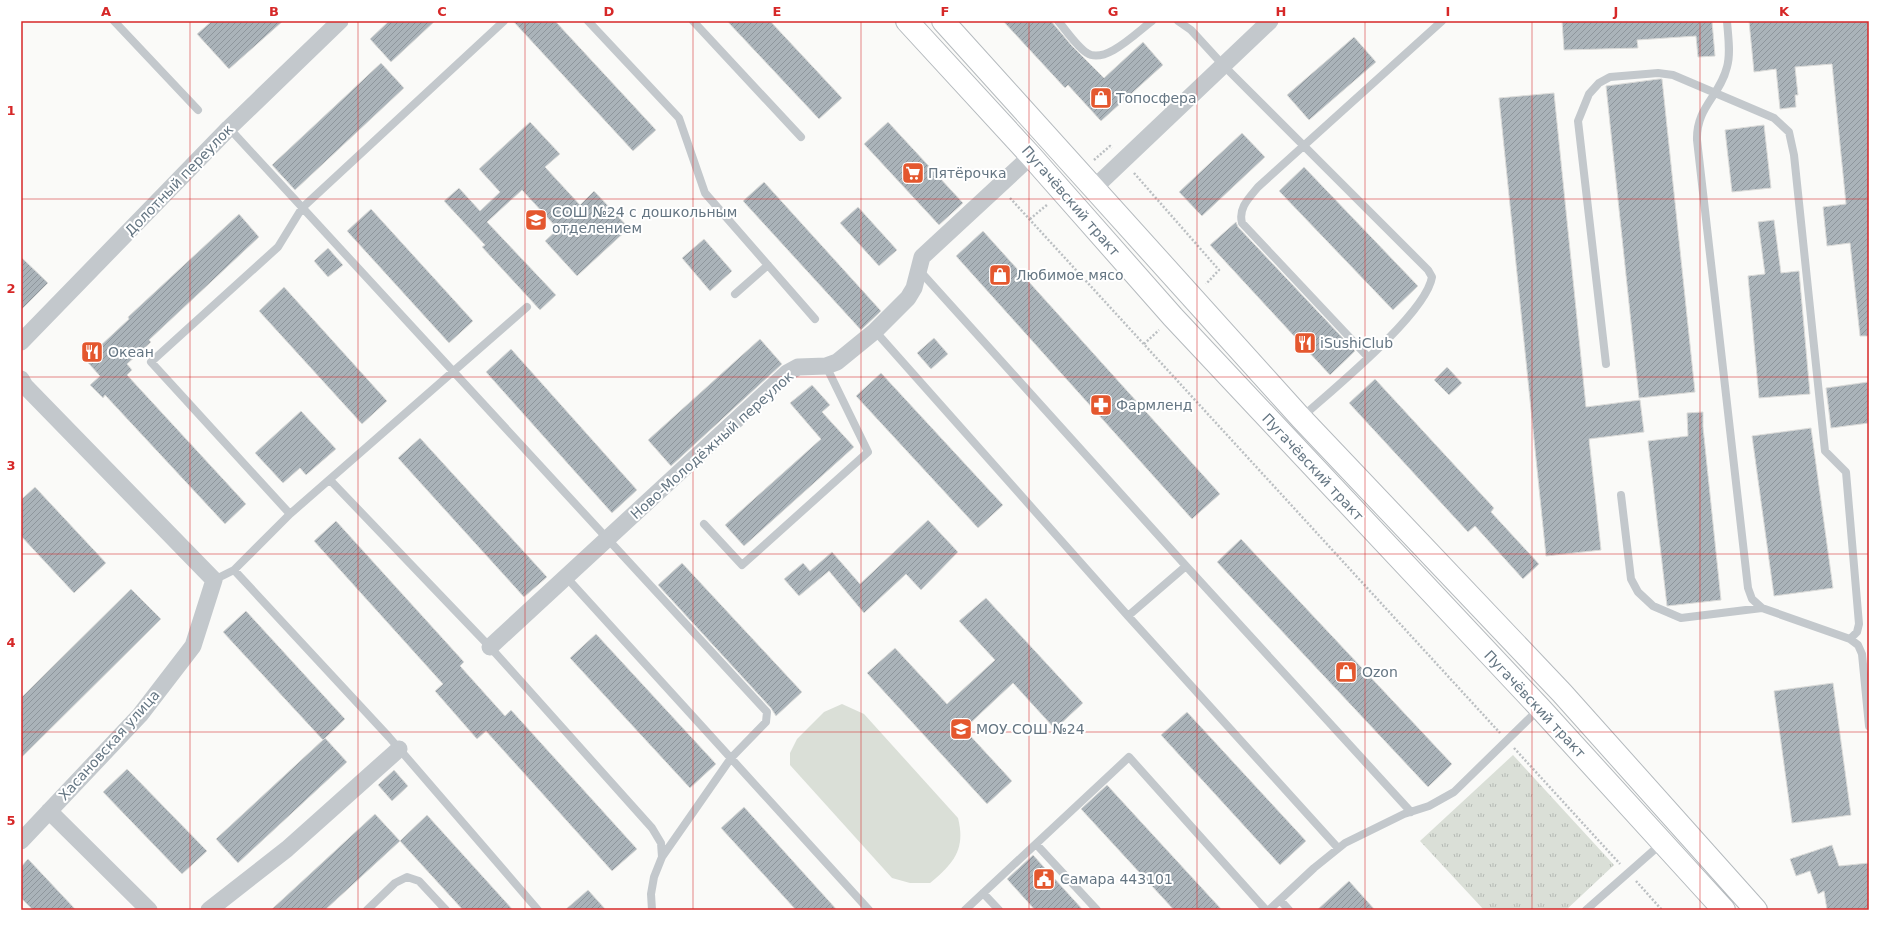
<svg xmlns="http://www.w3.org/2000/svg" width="1890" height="931" viewBox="0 0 1890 931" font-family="'DejaVu Sans',sans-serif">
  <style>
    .grass { fill: #dadfd7 }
    .park { fill: url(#park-tufts) }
    .building { fill: url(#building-hatch); stroke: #dcdcda }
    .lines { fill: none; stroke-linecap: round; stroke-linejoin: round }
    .primary-casing { stroke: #b5babe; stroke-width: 24 }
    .path { stroke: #bbbfc2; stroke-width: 2.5; stroke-dasharray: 2 2; stroke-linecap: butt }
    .service { stroke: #c3c8cc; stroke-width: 8 }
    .minor { stroke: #c3c8cc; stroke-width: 17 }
    .primary { stroke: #fff; stroke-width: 22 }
    .grid { fill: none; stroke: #d62828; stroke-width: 1; stroke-opacity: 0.55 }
    .labels { text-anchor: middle; stroke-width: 4; stroke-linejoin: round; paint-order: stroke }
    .poi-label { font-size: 14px; fill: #657683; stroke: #fff; text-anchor: start }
    .street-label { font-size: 14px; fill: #657683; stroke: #fff }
    .neatline { fill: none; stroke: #d62828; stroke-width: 1.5 }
    .grid-label { font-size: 13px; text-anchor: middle; font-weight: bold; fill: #d62828 }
  </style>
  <defs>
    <pattern id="park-tufts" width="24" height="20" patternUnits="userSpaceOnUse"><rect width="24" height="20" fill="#dadfd7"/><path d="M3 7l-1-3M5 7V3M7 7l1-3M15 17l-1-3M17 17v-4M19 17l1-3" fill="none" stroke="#b4b9b4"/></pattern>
    <pattern id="building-hatch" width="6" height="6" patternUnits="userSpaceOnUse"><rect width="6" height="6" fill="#aab3b9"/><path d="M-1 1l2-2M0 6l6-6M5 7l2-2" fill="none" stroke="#8e969c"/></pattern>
  </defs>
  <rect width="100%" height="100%" fill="#fafaf8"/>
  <path class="grass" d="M 842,704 L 864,714 L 958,818 C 966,850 953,864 930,883 L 910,883 L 892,878 L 790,765 L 790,753 L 797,739 L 824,712 Z"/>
  <path class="park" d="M 1513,755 L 1614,865 L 1566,910 L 1484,910 L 1420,841 Z"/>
  <path class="building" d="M 212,21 L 283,21 L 229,69 L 197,34 Z
    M 389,21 L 435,21 L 391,62 L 370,39 Z
    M 513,21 L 555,21 L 656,130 L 633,151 Z
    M 727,21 L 770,21 L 842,98 L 819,119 Z
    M 1003,21 L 1051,21 L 1072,46 L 1104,78 L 1143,42 L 1163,65 L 1101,121 L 1068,85 L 1065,88 Z
    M 1562,21 L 1712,21 L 1715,56 L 1698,57 L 1696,36 L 1637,40 L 1638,48 L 1564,50 Z
    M 1749,21 L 1869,21 L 1869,336 L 1860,336 L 1850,243 L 1827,246 L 1823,207 L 1846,204 L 1832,64 L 1795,67 L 1798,95 L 1795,95 L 1796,107 L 1780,109 L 1776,69 L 1754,72 Z
    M 1354,37 L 1376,62 L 1309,120 L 1287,95 Z
    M 381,63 L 404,88 L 295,190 L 272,165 Z
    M 1659,79 L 1662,79 L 1695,392 L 1639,398 L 1606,86 Z
    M 1554,93 L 1586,407 L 1640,400 L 1644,432 L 1589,439 L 1601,550 L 1546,556 L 1499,98 Z
    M 530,122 L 560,154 L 545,167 L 580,205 L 594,191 L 629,228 L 577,276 L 545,241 L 558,229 L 522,190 L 487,222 L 556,295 L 540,310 L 482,247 L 485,245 L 444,201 L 459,188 L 480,211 L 500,192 L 479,169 Z
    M 888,122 L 963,203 L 939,225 L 864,144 Z
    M 1764,125 L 1771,188 L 1732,192 L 1725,130 Z
    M 1242,133 L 1265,157 L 1202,216 L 1179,192 Z
    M 1304,167 L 1418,286 L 1393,310 L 1279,191 Z
    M 764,182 L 881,311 L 861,330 L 743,201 Z
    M 858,207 L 897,250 L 879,266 L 840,223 Z
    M 371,209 L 473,321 L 449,343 L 347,231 Z
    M 239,214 L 259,237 L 149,340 L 151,342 L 127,364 L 132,370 L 127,375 L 246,504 L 225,524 L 105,395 L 103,398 L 90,385 L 100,376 L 81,355 L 94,343 L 98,348 L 129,319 L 128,317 Z
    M 1774,220 L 1781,273 L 1799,271 L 1810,394 L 1759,398 L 1748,276 L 1765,274 L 1758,222 Z
    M 1236,222 L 1238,227 L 1355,351 L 1330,375 L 1210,245 Z
    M 983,231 L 1220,494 L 1192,519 L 956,256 Z
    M 704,239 L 732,271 L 710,291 L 682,258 Z
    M 328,248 L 343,265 L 328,277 L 314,261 Z
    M 21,257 L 48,283 L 21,310 Z
    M 284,287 L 387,401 L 362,424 L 259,311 Z
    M 934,338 L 948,354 L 931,369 L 917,353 Z
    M 760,339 L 782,364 L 671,466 L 648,440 Z
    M 511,349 L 637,490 L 612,513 L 486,372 Z
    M 1447,367 L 1462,383 L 1449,395 L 1434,380 Z
    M 881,373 L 1003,505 L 978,528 L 856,396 Z
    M 1375,379 L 1494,508 L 1491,512 L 1539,564 L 1523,579 L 1475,526 L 1468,532 L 1349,403 Z
    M 1868,382 L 1869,423 L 1831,428 L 1826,388 Z
    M 812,385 L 830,405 L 822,412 L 854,447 L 744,546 L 725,525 L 821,439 L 790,403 Z
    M 301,411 L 336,449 L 306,475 L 300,468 L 283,483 L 255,453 Z
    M 1703,412 L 1703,427 L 1721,600 L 1667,606 L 1648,441 L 1688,436 L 1687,413 Z
    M 1811,428 L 1833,588 L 1774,596 L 1752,436 Z
    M 420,438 L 547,577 L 524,597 L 398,458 Z
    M 35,487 L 106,563 L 74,593 L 21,536 L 21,500 Z
    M 928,520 L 958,552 L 921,590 L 906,574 L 864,613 L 829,571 L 799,596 L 784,579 L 803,563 L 810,571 L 832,552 L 860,584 Z
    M 336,521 L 464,662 L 460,666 L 505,716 L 511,710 L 637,849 L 612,871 L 486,731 L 477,739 L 435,691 L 443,684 L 314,541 Z
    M 1241,539 L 1452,764 L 1428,787 L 1217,562 Z
    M 682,563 L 802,692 L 776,716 L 771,708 L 658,585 Z
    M 131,589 L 161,619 L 21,758 L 21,698 Z
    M 986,598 L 1083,703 L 1055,729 L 1013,683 L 964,729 L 1012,781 L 987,804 L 867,673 L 895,648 L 947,704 L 995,660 L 959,621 Z
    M 246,611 L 345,719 L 323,740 L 223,632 Z
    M 596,634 L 716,764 L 690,788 L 570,658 Z
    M 1833,683 L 1851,815 L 1792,823 L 1774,691 Z
    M 1187,712 L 1306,841 L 1280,865 L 1161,735 Z
    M 325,738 L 347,762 L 238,863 L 216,839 Z
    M 127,769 L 207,851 L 182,874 L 103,792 Z
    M 394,770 L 408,786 L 392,801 L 378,785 Z
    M 1107,785 L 1222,910 L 1174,910 L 1081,809 Z
    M 744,807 L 837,910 L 796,910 L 721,828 Z
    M 375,814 L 400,841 L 325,910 L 271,910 Z
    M 427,815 L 513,910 L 463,910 L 400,841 Z
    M 1832,845 L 1839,866 L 1869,863 L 1869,909 L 1827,910 L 1824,891 L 1818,894 L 1810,871 L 1796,876 L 1790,859 Z
    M 1033,855 L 1083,910 L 1035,910 L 1007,879 Z
    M 28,859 L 76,910 L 33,910 L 21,898 L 21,867 Z
    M 1349,881 L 1375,910 L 1317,910 Z
    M 588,890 L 606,910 L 565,910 Z"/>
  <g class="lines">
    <g class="primary-casing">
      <path id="primary" d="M 907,21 L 1031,156 L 1173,317 L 1540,708 L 1724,910
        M 943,21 L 1301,418 L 1562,693 L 1756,910"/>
    </g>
    <path class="path" d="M 1094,160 L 1110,146 L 1112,148
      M 1134,173 L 1219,270 L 1206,284
      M 1010,198 L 1500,733
      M 1030,219 L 1048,204
      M 1144,344 L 1159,330
      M 1514,748 L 1620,864
      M 1636,881 L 1662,910"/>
    <path class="service" d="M 114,21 L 198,110
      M 588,21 L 679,118 L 705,193 L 815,319
      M 693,21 L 801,137
      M 1058,21 C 1066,30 1077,47 1087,53 C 1105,65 1137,32 1152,21
      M 1178,21 L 1191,30 L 1223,65 L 1428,270 L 1432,277 C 1426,314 1332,390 1301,418
      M 1727,21 C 1728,36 1731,53 1727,67 C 1720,96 1696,107 1697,140 L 1748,588 L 1752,599 L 1762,608 L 1850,639 L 1858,645 L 1862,654 L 1869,726
      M 229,128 L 767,712 L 766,722 L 731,758 L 662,857
      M 919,270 L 1186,566 L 1411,812
      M 735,294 L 768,265
      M 875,331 L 1128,616 L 1338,848
      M 1368,357 L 1242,223 C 1238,208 1249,198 1258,187 L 1442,21
      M 1606,364 L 1578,121 L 1589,94 L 1599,83 L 1610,77 L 1658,73 L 1673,75 L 1774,118 L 1789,132 L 1794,155 L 1825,451 L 1846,472 L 1859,624 L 1857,632 L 1850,639
      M 330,480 L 490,647 L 652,828 L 661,843 L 662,857 L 654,877 L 651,894 L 652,910
      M 1621,495 L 1631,579 L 1638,592 L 1653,606 L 1681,618 L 1762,608
      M 290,514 L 151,362 L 278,247 L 302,208 L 504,21
      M 704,524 L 742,565 L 868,452 L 826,366
      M 234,570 L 389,737 L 538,910
      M 567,578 L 869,910
      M 214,580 L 234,570 L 290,514 L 527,307
      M 1128,616 L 1186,566
      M 1036,844 L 1097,910
      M 983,893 L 999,910
      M 1280,900 L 1289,910
      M 367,910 L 395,883 L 407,877 L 419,881 L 446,910
      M 965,910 L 1129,757 L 1266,910
      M 1269,910 L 1314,868 L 1345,843 L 1404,814 L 1429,806 L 1454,792 L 1539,709
      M 1586,910 L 1662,843"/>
    <path class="minor" d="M 1093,189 L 1270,21
      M 21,342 L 229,128 L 340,21
      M 21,379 L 25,386 L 214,580 L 193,646 L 140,715 L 21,841
      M 490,647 L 787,373 L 798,367 L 826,366 L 837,362 L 875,331 L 908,298 L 914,288 L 922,257 L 1031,156
      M 49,811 L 149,910
      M 209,910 L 287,849 L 399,749"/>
    <use href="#primary" class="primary"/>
  </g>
  <path class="grid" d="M 190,21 L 190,910M 358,21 L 358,910M 525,21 L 525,910M 693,21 L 693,910M 861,21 L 861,910M 1029,21 L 1029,910M 1197,21 L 1197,910M 1365,21 L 1365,910M 1532,21 L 1532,910M 1700,21 L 1700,910M 21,199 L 1869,199M 21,377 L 1869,377M 21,554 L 1869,554M 21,732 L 1869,732"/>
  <defs>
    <g id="shop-square" transform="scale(1.15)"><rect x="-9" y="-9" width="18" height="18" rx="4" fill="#e4572e" stroke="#fff"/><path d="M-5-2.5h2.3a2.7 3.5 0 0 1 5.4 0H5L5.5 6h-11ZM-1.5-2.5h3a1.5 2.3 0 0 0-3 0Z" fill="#fff"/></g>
    <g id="supermarket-square" transform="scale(1.15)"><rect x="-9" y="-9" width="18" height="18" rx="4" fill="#e4572e" stroke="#fff"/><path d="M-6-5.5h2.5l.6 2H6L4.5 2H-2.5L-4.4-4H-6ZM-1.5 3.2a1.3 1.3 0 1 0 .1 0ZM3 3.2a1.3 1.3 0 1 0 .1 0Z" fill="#fff"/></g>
    <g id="school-square" transform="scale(1.15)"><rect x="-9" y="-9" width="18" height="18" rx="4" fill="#e4572e" stroke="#fff"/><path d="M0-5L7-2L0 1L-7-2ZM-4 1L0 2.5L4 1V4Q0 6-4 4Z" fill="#fff"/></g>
    <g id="restaurant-square" transform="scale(1.15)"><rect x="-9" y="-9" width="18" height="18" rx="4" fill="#e4572e" stroke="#fff"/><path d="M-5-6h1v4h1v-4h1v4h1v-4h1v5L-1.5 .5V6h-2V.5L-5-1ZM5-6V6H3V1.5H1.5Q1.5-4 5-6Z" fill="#fff"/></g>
    <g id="pharmacy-square" transform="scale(1.15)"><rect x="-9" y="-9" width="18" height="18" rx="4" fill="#e4572e" stroke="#fff"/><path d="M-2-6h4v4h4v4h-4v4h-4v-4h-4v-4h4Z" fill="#fff"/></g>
    <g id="civic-square" transform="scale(1.15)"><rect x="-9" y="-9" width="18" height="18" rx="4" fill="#e4572e" stroke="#fff"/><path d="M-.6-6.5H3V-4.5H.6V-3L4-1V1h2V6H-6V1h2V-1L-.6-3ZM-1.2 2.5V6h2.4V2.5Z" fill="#fff"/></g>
  </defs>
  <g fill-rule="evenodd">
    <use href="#shop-square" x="1101" y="98"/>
    <use href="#supermarket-square" x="913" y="173"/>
    <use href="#school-square" x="536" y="220"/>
    <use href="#shop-square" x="1000" y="275"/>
    <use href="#restaurant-square" x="1305" y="343"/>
    <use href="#restaurant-square" x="92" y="352"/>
    <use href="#pharmacy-square" x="1101" y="405"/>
    <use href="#shop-square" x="1346" y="672"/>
    <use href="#school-square" x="961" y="729"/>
    <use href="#civic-square" x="1044" y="879"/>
  </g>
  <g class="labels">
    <g class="poi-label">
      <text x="1116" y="103">Топосфера</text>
      <text x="928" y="178">Пятёрочка</text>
      <text x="552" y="217">СОШ №24 с дошкольным<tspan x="552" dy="16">отделением</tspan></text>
      <text x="1016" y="280">Любимое мясо</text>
      <text x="1320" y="348">iSushiClub</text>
      <text x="108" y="357">Океан</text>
      <text x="1116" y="410">Фармленд</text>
      <text x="1362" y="677">Ozon</text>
      <text x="976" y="734">МОУ СОШ №24</text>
      <text x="1060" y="884">Самара 443101</text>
    </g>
    <g class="street-label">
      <text transform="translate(179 180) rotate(-46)" y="5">Долотный переулок</text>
      <text transform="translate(1071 201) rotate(49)" y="5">Пугачёвский тракт</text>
      <text transform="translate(712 445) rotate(-42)" y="5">Ново-Молодёжный переулок</text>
      <text transform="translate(1313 467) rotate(47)" y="5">Пугачёвский тракт</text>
      <text transform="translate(1535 704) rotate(47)" y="5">Пугачёвский тракт</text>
      <text transform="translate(109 745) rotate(-48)" y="5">Хасановская улица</text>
    </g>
  </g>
  <rect width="1890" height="931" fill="none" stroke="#ffffff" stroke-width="44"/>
  <rect x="22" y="22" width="1846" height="887" class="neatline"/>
  <g class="grid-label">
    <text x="106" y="16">A</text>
    <text x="274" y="16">B</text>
    <text x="442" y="16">C</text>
    <text x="609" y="16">D</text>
    <text x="777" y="16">E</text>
    <text x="945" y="16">F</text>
    <text x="1113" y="16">G</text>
    <text x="1281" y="16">H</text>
    <text x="1448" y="16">I</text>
    <text x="1616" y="16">J</text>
    <text x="1784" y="16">K</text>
    <text x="11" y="115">1</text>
    <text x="11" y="293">2</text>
    <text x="11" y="470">3</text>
    <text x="11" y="647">4</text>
    <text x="11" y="825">5</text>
  </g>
</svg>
